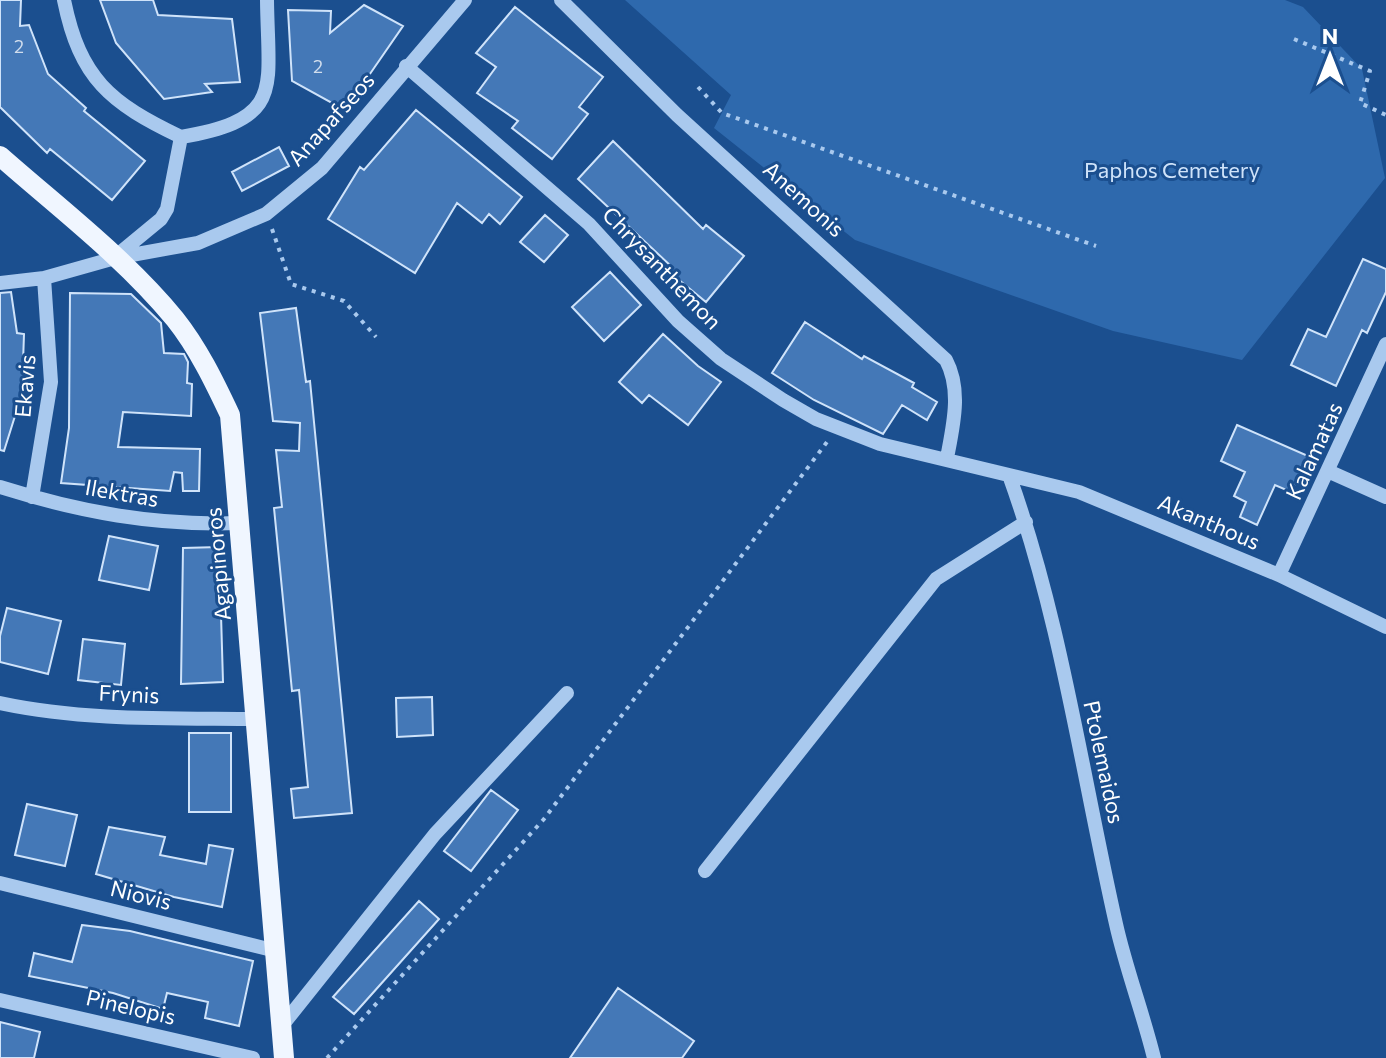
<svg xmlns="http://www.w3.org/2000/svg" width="1386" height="1058" viewBox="0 0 1386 1058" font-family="Commissioner,sans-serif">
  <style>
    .green { fill: #2e69ad }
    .building { fill: #4478b7; stroke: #cfe3fa; stroke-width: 2 }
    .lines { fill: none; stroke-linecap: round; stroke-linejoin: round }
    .path { stroke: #a9c9ee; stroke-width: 4; stroke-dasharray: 4 6; stroke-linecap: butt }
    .minor { stroke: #a9c9ee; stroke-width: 14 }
    .major { stroke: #f0f6ff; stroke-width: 20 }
    .labels { text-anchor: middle; stroke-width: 6; stroke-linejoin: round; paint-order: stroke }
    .number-label { font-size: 18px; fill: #d0dded }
    .street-label { font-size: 22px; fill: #fff; stroke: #1b4f8f }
    .park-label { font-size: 22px; fill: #cfe3fa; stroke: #1b4f8f }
  </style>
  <rect width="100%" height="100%" fill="#1b4f8f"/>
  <path class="green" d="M 625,0 L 1285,0 L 1303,7 L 1362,69 L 1385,178 L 1242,360 L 1113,331 L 855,240 L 714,128 L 731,95 Z"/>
  <path class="building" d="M 0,0 L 21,0 L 20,26 L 29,25 L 48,74 L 86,108 L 84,111 L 145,161 L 112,200 L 50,149 L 47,153 L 0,107 Z
    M 100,0 L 153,0 L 158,15 L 232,19 L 240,82 L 205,84 L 212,92 L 164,99 L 116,43 Z
    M 364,5 L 403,26 L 363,84 L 341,108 L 292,81 L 288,10 L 331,11 L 330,33 Z
    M 515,7 L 603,77 L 579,107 L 588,114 L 552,159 L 512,128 L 518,121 L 477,93 L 496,67 L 476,53 Z
    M 416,110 L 522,197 L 500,224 L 489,214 L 482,223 L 457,203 L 415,273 L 328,219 L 360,167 L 364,170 Z
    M 613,141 L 703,229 L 706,225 L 744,256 L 706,302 L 668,271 L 672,267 L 578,179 Z
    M 279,147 L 289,166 L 242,191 L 232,172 Z
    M 545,215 L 568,235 L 544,262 L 520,242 Z
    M 1363,259 L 1386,269 L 1386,292 L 1367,333 L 1362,330 L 1336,386 L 1291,365 L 1308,329 L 1326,337 Z
    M 610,272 L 641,305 L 604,341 L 572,307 Z
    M 11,292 L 17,333 L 24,334 L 23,363 L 31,365 L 4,451 L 0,450 L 0,293 Z
    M 70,293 L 131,294 L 161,323 L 164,353 L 184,354 L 188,362 L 187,383 L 192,384 L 191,416 L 123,412 L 118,447 L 200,449 L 199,491 L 183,491 L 182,473 L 174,472 L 170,491 L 61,483 L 69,428 Z
    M 296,308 L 306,382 L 310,381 L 352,813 L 294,818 L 291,789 L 308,787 L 299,690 L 292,691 L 274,508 L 282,507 L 276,450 L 299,451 L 300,423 L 273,421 L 260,313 Z
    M 805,322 L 862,359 L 864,356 L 914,383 L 912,387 L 937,402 L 927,420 L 902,405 L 883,434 L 814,400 L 772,373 Z
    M 663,334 L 698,366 L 721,382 L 688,425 L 649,395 L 642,403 L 619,382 Z
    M 1237,425 L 1308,456 L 1291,492 L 1275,485 L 1257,525 L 1240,517 L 1246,502 L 1234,496 L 1245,472 L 1221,461 Z
    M 109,536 L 158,546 L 149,590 L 99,580 Z
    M 219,547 L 223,682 L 181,684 L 183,548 Z
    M 7,608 L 61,621 L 48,674 L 0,662 L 0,636 Z
    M 83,639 L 125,644 L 121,685 L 78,680 Z
    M 432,697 L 433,735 L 397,737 L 396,698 Z
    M 189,733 L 231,733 L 231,812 L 189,812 Z
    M 491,790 L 518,810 L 471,871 L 444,851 Z
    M 27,804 L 77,815 L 65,866 L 15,855 Z
    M 109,827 L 165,837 L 160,855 L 206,864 L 209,845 L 233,849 L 222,907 L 174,897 L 96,874 Z
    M 419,901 L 439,919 L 354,1014 L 333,997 Z
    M 82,925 L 130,931 L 253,961 L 239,1026 L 205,1018 L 208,1002 L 167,993 L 163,1009 L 113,993 L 29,976 L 34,953 L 72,962 Z
    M 618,988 L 694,1041 L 682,1058 L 570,1058 Z
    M 0,1022 L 40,1032 L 34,1058 L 0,1058 Z"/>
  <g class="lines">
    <path class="path" d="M 1294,39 L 1370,71 L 1360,103 L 1386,115
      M 698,87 L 722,113 L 1096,246
      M 272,229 L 291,284 L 344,301 L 376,337
      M 327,1058 L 544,819 L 827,442"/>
    <path class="minor" d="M 64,0 C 80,79 110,103 181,137
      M 561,0 L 677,115 L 946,360 C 962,390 953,426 947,458
      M 406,66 L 589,224 L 678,321 L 721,359 L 783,400 L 816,419 L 880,444 L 1079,492 L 1279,575 L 1386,627
      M 181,137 C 285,119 268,90 267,0
      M 115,257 L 161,219 L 167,209 L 181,137
      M 0,283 L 44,278 L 115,258 L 198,243 L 266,214 L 322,168 L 465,0
      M 1330,472 L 1386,497
      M 1009,475 C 1061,619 1082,774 1116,924 C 1126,969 1143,1013 1154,1058
      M 0,487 C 79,512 155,526 239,523
      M 32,497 L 51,382 L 44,278
      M 1279,575 L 1386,344
      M 0,703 C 84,721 171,718 256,719
      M 705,871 L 936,579 L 1026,522
      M 0,883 L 272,950
      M 0,1000 L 253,1058
      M 281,1027 L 435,834 L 567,693"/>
    <path class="major" d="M 0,156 C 59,208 125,258 175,319 C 198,348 214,381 230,415 L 284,1058"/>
  </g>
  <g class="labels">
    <g class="number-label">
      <text x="19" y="53">2</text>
      <text x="318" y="73">2</text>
    </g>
    <g class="street-label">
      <text transform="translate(331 119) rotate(-48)" y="8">Anapafseos</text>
      <text transform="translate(804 199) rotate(42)" y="8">Anemonis</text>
      <text transform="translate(662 268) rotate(46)" y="8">Chrysanthemon</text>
      <text transform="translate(25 386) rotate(-85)" y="8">Ekavis</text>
      <text transform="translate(1314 451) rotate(-65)" y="8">Kalamatas</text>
      <text transform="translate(122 493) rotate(10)" y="8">Ilektras</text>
      <text transform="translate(1209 522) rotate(23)" y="8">Akanthous</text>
      <text transform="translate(218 564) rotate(-95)" y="8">Agapinoros</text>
      <text transform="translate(129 694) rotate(3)" y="8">Frynis</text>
      <text transform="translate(1104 762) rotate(78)" y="8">Ptolemaidos</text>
      <text transform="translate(141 895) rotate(14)" y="8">Niovis</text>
      <text transform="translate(131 1007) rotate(13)" y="8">Pinelopis</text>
    </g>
    <g class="park-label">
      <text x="1172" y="178">Paphos Cemetery</text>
    </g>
  </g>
  <g transform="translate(1330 56)" stroke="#1b4f8f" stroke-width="6" paint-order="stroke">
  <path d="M0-6L14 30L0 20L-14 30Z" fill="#ffffff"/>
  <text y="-12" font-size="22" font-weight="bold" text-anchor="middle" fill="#ffffff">N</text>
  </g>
</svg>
